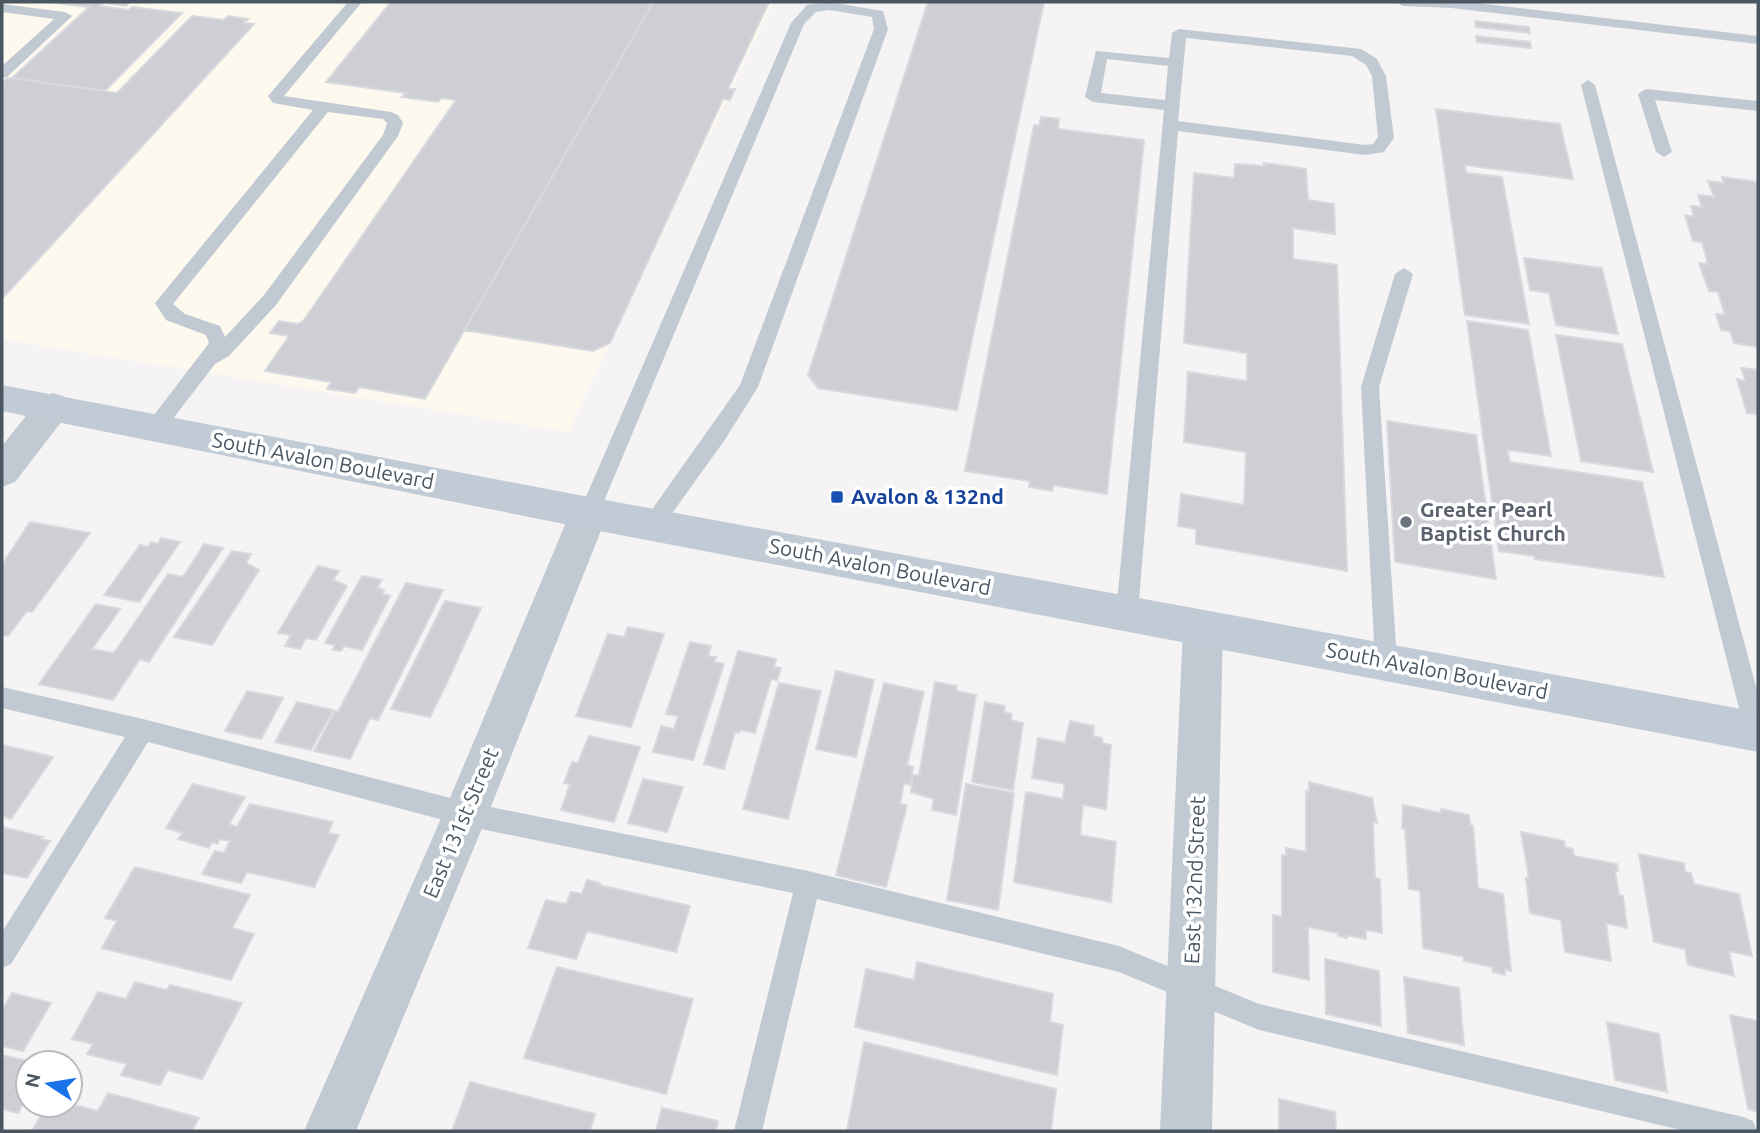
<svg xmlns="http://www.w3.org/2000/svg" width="1760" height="1133" viewBox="0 0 1760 1133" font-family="Ubuntu,sans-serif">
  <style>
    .commercial { fill: #fdf9ef }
    .building { fill: #cdcfd5; stroke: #d7d9de; stroke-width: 2 }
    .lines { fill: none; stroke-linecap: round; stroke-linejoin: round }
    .lane { fill: #c1cad2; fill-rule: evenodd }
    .street { fill: #c1cad2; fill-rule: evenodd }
    .secondary { fill: #c1cbd6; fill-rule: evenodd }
    .transit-dot { fill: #1a4fb4; stroke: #fff; stroke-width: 2.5 }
    .worship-dot { fill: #6b7280; stroke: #fff; stroke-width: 2.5 }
    .labels { text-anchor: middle; stroke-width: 7; stroke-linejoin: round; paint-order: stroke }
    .street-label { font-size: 21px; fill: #4a5661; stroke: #fff }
    .transit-label { font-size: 21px; font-weight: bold; fill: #164399; stroke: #fff; text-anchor: start }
    .worship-label { font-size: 21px; font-weight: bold; fill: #5b616d; stroke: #fff; text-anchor: start }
  </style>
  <rect width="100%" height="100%" fill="#f5f3f3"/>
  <path class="commercial" d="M 2,2 L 773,2 L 568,432 L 2,339 Z"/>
  <path class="building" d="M 49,2 L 130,2 L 126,6 L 104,3 L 100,6 L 129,10 L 132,7 L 182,13 L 105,91 L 12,78 L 89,7 Z
    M 391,2 L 653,2 L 425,399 L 359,387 L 355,393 L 327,389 L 331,382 L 265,371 L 289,336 L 270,333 L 279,321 L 298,324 L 304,320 L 456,100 L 441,98 L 438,102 L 402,97 L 406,93 L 326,82 Z
    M 653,2 L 769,2 L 728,89 L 735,89 L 730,100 L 723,99 L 610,343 L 593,351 L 464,330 Z
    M 928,2 L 1044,2 L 957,410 L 818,388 L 808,375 Z
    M 192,16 L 224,20 L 228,16 L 248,19 L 244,23 L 254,24 L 2,299 L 2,83 L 7,78 L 12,78 L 117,93 Z
    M 1475,21 L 1529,27 L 1530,33 L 1476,27 Z
    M 1476,36 L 1530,42 L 1531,48 L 1477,42 Z
    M 1436,109 L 1560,124 L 1573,179 L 1465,165 L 1466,173 L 1502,177 L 1529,324 L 1465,315 Z
    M 1041,117 L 1059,119 L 1058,129 L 1144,140 L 1107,494 L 1053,485 L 1052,491 L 1029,487 L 1030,481 L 965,471 L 1034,125 L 1039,126 Z
    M 1264,163 L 1306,169 L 1308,200 L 1334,204 L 1335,234 L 1293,228 L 1293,259 L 1337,265 L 1347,571 L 1196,544 L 1196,529 L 1178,526 L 1181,494 L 1244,505 L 1246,452 L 1184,442 L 1188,372 L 1247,381 L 1247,353 L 1184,343 L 1194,173 L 1234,178 L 1235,164 L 1264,166 Z
    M 1722,177 L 1758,182 L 1758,347 L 1734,343 L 1730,331 L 1721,330 L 1716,314 L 1725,315 L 1718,292 L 1709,291 L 1699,263 L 1708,264 L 1702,242 L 1693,241 L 1685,215 L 1694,217 L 1691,206 L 1702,207 L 1698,195 L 1714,197 L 1708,181 L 1724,183 Z
    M 1524,258 L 1602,268 L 1618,334 L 1556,325 L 1549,293 L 1530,290 Z
    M 1467,321 L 1528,330 L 1551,456 L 1507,450 L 1510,462 L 1642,482 L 1664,577 L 1535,559 L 1534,556 L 1499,551 Z
    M 1556,335 L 1622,344 L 1653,472 L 1581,461 Z
    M 1741,368 L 1758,370 L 1758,419 L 1757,414 L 1747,413 L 1737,379 L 1746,381 Z
    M 1387,421 L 1476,435 L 1496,579 L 1395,562 Z
    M 30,522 L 90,533 L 32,612 L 27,611 L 8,636 L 2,635 L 2,565 Z
    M 161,538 L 180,542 L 139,602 L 104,595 L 140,545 L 148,547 L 151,542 L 158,544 Z
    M 204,544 L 223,548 L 149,662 L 140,659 L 113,700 L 39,684 L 96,604 L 120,609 L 92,649 L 114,653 L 168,574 L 183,577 Z
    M 232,551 L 251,554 L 246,563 L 259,570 L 212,645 L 174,637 Z
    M 318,566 L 339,571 L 333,580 L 347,586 L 316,640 L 306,638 L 300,649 L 285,646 L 291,635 L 278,633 Z
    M 362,576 L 382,580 L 377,588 L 384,590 L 382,594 L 390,596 L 362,650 L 344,646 L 341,651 L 333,650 L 335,645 L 325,643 Z
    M 406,583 L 443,590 L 378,720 L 370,718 L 350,759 L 314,751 L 335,711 L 338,712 Z
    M 445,601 L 481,608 L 450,676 L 430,717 L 391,709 Z
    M 628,627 L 664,634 L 631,727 L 576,716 L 608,634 L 624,637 Z
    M 690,642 L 711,646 L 708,656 L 716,657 L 714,662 L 724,664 L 693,760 L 653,752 L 661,726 L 674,729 L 678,716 L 666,714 Z
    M 738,651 L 776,659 L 774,667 L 781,668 L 777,680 L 771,679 L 755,733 L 740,730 L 739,733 L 735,732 L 724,769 L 704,764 Z
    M 836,671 L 874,680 L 856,757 L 816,749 Z
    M 935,682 L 957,686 L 956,691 L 976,695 L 956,815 L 932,810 L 934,799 L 911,792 L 913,774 L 919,776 Z
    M 779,683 L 821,691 L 788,819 L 743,809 Z
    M 884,683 L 924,692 L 907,765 L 913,767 L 910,785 L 904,783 L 900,804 L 907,805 L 886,887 L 836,875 Z
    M 247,691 L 283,698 L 261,739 L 225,731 Z
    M 297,702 L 333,710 L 311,750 L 275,742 Z
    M 985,702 L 1005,706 L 1004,712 L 1012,714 L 1011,720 L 1023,723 L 1013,790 L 972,782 Z
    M 1070,721 L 1094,726 L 1093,736 L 1102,738 L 1102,743 L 1111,745 L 1106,809 L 1083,805 L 1080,835 L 1116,842 L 1111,902 L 1014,882 L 1026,792 L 1063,799 L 1065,784 L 1032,778 L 1038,738 L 1065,743 Z
    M 589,736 L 640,747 L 614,822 L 561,810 L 570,784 L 564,783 L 572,762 L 578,763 Z
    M 2,745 L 53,757 L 11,819 L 2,816 Z
    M 643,779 L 683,787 L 667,832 L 628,823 Z
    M 1309,782 L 1372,798 L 1377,823 L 1373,822 L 1375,878 L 1380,879 L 1382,933 L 1366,930 L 1366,939 L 1347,935 L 1347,938 L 1338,936 L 1338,933 L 1308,927 L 1309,980 L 1273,972 L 1273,915 L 1282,917 L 1282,855 L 1286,855 L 1286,848 L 1306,852 L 1306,791 L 1309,792 Z
    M 193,784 L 245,797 L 229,824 L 237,827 L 250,804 L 333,822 L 328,833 L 339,835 L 314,887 L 247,872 L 241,883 L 202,874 L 215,851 L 224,853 L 230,841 L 220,839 L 217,844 L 212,842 L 209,848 L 178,839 L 183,833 L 166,828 Z
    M 966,784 L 1014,793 L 998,910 L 947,900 Z
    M 1403,805 L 1441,813 L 1441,809 L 1469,815 L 1470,825 L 1473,826 L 1478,888 L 1503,894 L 1511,971 L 1505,969 L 1505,975 L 1493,972 L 1492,967 L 1464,961 L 1464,957 L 1423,948 L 1420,891 L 1409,889 L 1405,829 L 1402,828 Z
    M 2,827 L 43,837 L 41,839 L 50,841 L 27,878 L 2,873 Z
    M 1521,832 L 1564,841 L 1565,847 L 1573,849 L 1574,856 L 1617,864 L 1618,871 L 1615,871 L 1619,895 L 1623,896 L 1627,928 L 1606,923 L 1611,961 L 1565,952 L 1561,920 L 1530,913 L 1526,878 L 1529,878 Z
    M 1639,854 L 1684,863 L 1685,872 L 1691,873 L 1694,884 L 1739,894 L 1752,956 L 1729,951 L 1734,976 L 1688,965 L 1685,949 L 1654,942 Z
    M 135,867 L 250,895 L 232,928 L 254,934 L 231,980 L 102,948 L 117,921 L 105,918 Z
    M 587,880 L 600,883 L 599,885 L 690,906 L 676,952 L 587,931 L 576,959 L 528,948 L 546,900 L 566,904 L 571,892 L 582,894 Z
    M 1325,959 L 1379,971 L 1381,1026 L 1326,1014 Z
    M 917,962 L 1053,994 L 1050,1022 L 1063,1025 L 1057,1075 L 855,1027 L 866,969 L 914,980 Z
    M 557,967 L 693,999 L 666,1094 L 524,1058 Z
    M 1404,977 L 1459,988 L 1464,1045 L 1408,1033 Z
    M 135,982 L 167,990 L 170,985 L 242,1003 L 202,1079 L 168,1070 L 160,1085 L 121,1075 L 127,1064 L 87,1054 L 93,1044 L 72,1039 L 98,992 L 126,999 Z
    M 12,993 L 51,1003 L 23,1051 L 2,1046 L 2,1010 Z
    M 1730,1015 L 1758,1021 L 1758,1112 L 1748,1109 Z
    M 1607,1022 L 1659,1034 L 1667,1092 L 1615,1080 Z
    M 864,1042 L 1056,1089 L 1051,1131 L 847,1131 Z
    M 2,1055 L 35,1063 L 28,1063 L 28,1095 L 18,1113 L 2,1109 Z
    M 470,1082 L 595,1114 L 590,1131 L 452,1131 Z
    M 108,1093 L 199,1118 L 192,1131 L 32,1131 L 47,1105 L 70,1104 L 98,1111 Z
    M 1279,1099 L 1335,1112 L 1336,1131 L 1279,1131 Z
    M 662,1108 L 718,1121 L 716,1131 L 656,1131 Z"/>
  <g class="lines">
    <path class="lane" d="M 348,2 L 362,2 L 284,96 L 391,112 L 398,115 L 403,123 L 398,136 L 276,305 L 229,356 L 215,364 L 162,433 L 155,436 L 148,433 L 145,428 L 148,423 L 209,343 L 206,335 L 166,320 L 155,303 L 313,110 L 273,103 L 268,96 ZM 328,112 L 383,119 L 387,123 L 383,135 L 264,295 L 225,337 L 220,326 L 185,314 L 173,304 Z
      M 829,2 L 883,11 L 888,29 L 758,387 L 724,441 L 660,530 L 653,533 L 646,530 L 643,524 L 646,518 L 740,385 L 874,29 L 872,17 L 829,10 L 816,12 L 804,24 L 599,513 L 596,519 L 589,522 L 582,519 L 579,513 L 791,23 L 807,5 Z
      M 1396,2 L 1468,2 L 1758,36 L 1758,44 L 1452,8 L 1403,6 Z
      M 2,4 L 65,12 L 72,16 L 7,77 L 2,78 L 2,66 L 54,19 L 2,12 Z
      M 1179,29 L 1361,49 L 1377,59 L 1386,76 L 1394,138 L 1384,152 L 1365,155 L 1178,131 L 1138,613 L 1135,620 L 1127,623 L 1119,620 L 1116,613 L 1164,110 L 1093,102 L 1085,97 L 1096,51 L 1169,58 L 1172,33 ZM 1186,38 L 1352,56 L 1366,65 L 1372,76 L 1378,137 L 1373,144 L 1365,145 L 1178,121 ZM 1107,59 L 1168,66 L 1165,100 L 1101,93 Z
      M 1588,80 L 1595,85 L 1758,694 L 1757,743 L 1749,740 L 1745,732 L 1581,85 Z
      M 1646,89 L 1758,101 L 1758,111 L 1655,100 L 1672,152 L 1664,157 L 1656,152 L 1638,94 Z
      M 1404,268 L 1413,274 L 1379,387 L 1397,661 L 1394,668 L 1386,671 L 1378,668 L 1375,661 L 1361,387 L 1395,274 Z
      M 2,687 L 143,719 L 466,802 L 808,871 L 1119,946 L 1259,1004 L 1743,1117 L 1753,1121 L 1757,1131 L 1685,1131 L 1259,1030 L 1119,972 L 817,899 L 762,1131 L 734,1131 L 793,893 L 466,826 L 148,742 L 11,964 L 2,968 L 2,932 L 125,737 L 2,708 Z"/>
    <path class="street" d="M 53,393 L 65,397 L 70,407 L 65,417 L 15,482 L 2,487 L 2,446 L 41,397 Z
      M 589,497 L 602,502 L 608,513 L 488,814 L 356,1131 L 304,1131 L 450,798 L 570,513 L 576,502 Z
      M 1203,610 L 1217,615 L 1223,628 L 1212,1131 L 1160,1131 L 1183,628 L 1189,615 Z"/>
    <path class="secondary" d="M 2,385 L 589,497 L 1758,712 L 1758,752 L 589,529 L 2,411 Z"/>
  </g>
  <rect class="transit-dot" x="830" y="490" width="14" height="14" rx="3.5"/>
  <circle class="worship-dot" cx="1406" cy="522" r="7"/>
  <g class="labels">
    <g class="street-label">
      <text transform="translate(323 461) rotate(11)" y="7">South Avalon Boulevard</text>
      <text transform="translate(880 567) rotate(11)" y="7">South Avalon Boulevard</text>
      <text transform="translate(1437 671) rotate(11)" y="7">South Avalon Boulevard</text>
      <text transform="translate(461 823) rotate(-67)" y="7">East 131st Street</text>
      <text transform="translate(1195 880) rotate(-88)" y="7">East 132nd Street</text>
    </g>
    <g class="transit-label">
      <text x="851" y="504">Avalon &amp; 132nd</text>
    </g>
    <g class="worship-label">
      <text x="1420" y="517">Greater Pearl<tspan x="1420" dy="24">Baptist Church</tspan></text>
    </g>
  </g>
  <rect width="1760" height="1133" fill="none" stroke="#4a5661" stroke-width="7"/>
  <g transform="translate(49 1084) rotate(282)"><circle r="33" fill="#ffffff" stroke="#b7bbc0" stroke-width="2"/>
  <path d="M0-5L12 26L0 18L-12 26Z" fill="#1a73e8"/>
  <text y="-10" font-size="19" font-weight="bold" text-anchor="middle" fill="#4a5661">N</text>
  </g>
</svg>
